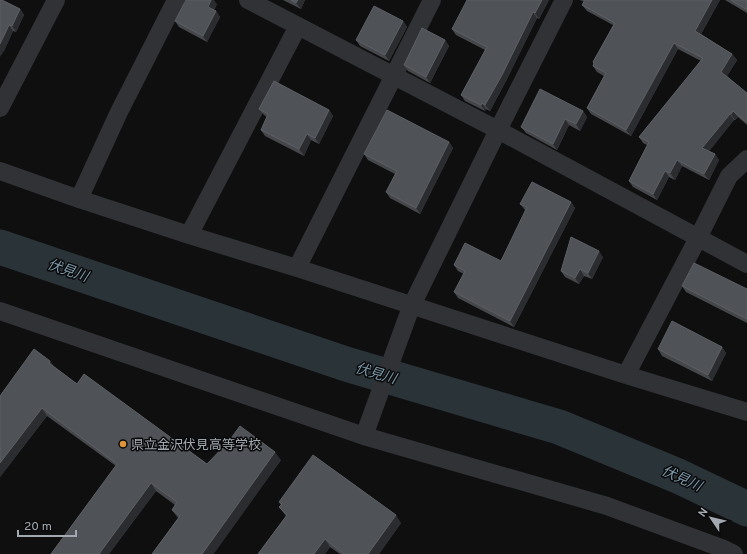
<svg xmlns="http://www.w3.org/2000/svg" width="747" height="554" viewBox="0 0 747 554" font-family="Overpass,'Noto Sans JP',sans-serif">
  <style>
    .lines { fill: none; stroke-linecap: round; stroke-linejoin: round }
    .river { stroke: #2a3338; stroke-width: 35 }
    .minor { stroke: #313235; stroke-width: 18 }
    .wall { fill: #45474b }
    .shaded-wall { fill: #2b2c2f }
    .building { fill: #4f5256; stroke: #5c5f64 }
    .poi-dot { fill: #df9539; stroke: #0a0a0b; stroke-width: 1.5 }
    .labels { text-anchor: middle; stroke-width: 3; stroke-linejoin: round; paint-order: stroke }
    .poi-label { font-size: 13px; fill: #a2a8b0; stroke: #0a0a0b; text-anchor: start }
    .water-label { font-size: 14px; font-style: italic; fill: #7b98a9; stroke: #0a0a0b }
  </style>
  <rect width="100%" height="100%" fill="#0f0f10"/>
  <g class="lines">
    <path class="river" d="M 0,247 L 346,364 L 559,427 L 678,476 L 747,509"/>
    <path class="minor" d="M 248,0 L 498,130 L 747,264
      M 0,108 L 56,0
      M 0,171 L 79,199 L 189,235 L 297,268 L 626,375 L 747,412
      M 79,199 L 119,112 L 176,0
      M 189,235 L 298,26
      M 297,268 L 432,0
      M 0,311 L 364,436 L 607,506 L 724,549 L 734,554
      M 626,375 L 698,238 L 729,176 L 747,159
      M 364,436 L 407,318 L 412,305 L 498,130 L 564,0"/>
  </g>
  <path class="wall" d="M 0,0 L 20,9 L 24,15 L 16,32 L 13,31 L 4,51 Z
    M 283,0 L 305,0 L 301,9 Z
    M 549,0 L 539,19 L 537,18 L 506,81 L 490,111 L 486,109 L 485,111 L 465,101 L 461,95 L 485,50 L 456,35 L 452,29 Z
    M 580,0 L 720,0 L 701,34 L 732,54 L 737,60 L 727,76 L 747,93 L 747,125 L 738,117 L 735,120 L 734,120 L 709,151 L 715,154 L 719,160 L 709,180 L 682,166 L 675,180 L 669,177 L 657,200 L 633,187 L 629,181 L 647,145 L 643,143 L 639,137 L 701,61 L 678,49 L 631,136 L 591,114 L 587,108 L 604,76 L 597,72 L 593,66 L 594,64 L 593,62 L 613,25 L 587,11 L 582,5 L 584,2 Z
    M 725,0 L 747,0 L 747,13 Z
    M 217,4 L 214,10 L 216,11 L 220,17 L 207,42 L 179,27 L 175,21 Z
    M 403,21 L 407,27 L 389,61 L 360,46 L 356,40 Z
    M 445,40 L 449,46 L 430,83 L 408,71 L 404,65 Z
    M 259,109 L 329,110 L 333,116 L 319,144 L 311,140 L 304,156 L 265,136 L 261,130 L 267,117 L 264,115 Z
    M 583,111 L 587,117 L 580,131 L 569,125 L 557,150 L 526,133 L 521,127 Z
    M 449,142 L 453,148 L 420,214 L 390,198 L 386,192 L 395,174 L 368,160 L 364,154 Z
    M 571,202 L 575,208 L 514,327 L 458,298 L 454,292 L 464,274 L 458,271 L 454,265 L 501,261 L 526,210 L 525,210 L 520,204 Z
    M 603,257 L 592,279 L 584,276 L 579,284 L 565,277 L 561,271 Z
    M 682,286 L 747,289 L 747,323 L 686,292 Z
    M 722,347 L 726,353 L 712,381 L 662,356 L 658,349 Z
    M 50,361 L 54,367 L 77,384 L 207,464 L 281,460 L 213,554 L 152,554 L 178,518 L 172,510 L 175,505 L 156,491 L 109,554 L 51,554 L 116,466 L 47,416 L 0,477 L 0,396 Z
    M 279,502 L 401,523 L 379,554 L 340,554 L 330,547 L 325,554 L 258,554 L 286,516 L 279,507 L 281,505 Z"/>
  <path class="shaded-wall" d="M 211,0 L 214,0 L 217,4 L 212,13 L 208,7 Z
    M 298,0 L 305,0 L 301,9 L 296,3 Z
    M 542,0 L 549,0 L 539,19 L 535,13 Z
    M 712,0 L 720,0 L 699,37 L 695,31 Z
    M 20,9 L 24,15 L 16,32 L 12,26 Z
    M 216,11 L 220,17 L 207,42 L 203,36 Z
    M 533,12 L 537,18 L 506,81 L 490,111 L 485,105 Z
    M 403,21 L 407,27 L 389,61 L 385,55 Z
    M 9,25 L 13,31 L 4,51 L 0,57 L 0,44 Z
    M 445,40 L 449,46 L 430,83 L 426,77 Z
    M 674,43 L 678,49 L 631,136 L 626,130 Z
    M 732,54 L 737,60 L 726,78 L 721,72 Z
    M 482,103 L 486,109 L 485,111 L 481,105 Z
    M 329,110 L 333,116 L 319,144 L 315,138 Z
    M 583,111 L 587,117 L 580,131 L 576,124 Z
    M 733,111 L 738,117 L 735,120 L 731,114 Z
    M 730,114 L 734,120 L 707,154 L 702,148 Z
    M 565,119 L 569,125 L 557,150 L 553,144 Z
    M 307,134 L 311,140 L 304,156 L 299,149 Z
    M 449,142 L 453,148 L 420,214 L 416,208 Z
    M 715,154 L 719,160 L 709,180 L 704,174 Z
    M 677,160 L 682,166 L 675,180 L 670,173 Z
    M 665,171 L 669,177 L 657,200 L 653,194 Z
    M 571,202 L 575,208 L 514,327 L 510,321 Z
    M 599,251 L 603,257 L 592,279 L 588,273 Z
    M 580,269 L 584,276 L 579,284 L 575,278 Z
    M 722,347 L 726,353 L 712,381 L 708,375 Z
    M 50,361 L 55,368 L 49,363 Z
    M 42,408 L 47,416 L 0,477 L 0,463 Z
    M 275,452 L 281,460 L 216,551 L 213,554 L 202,554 Z
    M 151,483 L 156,491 L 109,554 L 99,554 Z
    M 396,515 L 401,523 L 379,554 L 368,554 Z
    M 325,539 L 330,547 L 325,554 L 314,554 Z"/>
  <path class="building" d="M 0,0 L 2,0 L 20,9 L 12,26 L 9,25 L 0,44 Z
    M 186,0 L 211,0 L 208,7 L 216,11 L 203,36 L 175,21 Z
    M 291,0 L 298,0 L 296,3 Z
    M 467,0 L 542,0 L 535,13 L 533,12 L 502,75 L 485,105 L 482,103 L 481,105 L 461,95 L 487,47 L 452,29 Z
    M 585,0 L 712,0 L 695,31 L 732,54 L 721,72 L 747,93 L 747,121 L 746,122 L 733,111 L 731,114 L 730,114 L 702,148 L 715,154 L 704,174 L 677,160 L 670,173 L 665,171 L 653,194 L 629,181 L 649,142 L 639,137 L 703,58 L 674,43 L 626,130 L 587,108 L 606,73 L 593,66 L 594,63 L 593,62 L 615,23 L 582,5 Z
    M 731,0 L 747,0 L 747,10 Z
    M 374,6 L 403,21 L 385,55 L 356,40 Z
    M 422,28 L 445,40 L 426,77 L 404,65 Z
    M 274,81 L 329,110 L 315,138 L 307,134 L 299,149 L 261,130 L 268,114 L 259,109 Z
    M 540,89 L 583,111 L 576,124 L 565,119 L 553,144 L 521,127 Z
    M 387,110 L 449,142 L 416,208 L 386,192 L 397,171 L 364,154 Z
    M 532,182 L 571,202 L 510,321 L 454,292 L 465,271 L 454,265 L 465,243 L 501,261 L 527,207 L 520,204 Z
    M 571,237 L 599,251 L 588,273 L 580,269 L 575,278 L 561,271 Z
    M 694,263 L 747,289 L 747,319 L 682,286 Z
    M 672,321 L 722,347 L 708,375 L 658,349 Z
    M 34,349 L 50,361 L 49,363 L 77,384 L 84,374 L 207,464 L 229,441 L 240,426 L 275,452 L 210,543 L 202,554 L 152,554 L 180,516 L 172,510 L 177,502 L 151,483 L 99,554 L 51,554 L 117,464 L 42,408 L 0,463 L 0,396 Z
    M 313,455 L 396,515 L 368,554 L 344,554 L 325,539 L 314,554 L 258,554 L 287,515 L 279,507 L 282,504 L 279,502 Z"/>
  <circle class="poi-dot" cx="123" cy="444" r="4"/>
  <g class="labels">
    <g class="poi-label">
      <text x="131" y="449">県立金沢伏見高等学校</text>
    </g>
    <g class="water-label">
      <text transform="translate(68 270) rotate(19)" y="5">伏見川</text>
      <text transform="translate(376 373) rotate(16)" y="5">伏見川</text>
      <text transform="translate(682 478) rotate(24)" y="5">伏見川</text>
    </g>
  </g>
  <g transform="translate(711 518) rotate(305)" stroke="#0a0a0b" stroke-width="3" paint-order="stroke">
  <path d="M0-3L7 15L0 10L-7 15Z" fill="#a2a8b0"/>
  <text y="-6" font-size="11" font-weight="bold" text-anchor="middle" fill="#a2a8b0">N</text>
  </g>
  <path d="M18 530v6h58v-6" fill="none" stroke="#a2a8b0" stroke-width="2"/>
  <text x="24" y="530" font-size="12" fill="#a2a8b0" stroke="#0a0a0b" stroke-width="3" paint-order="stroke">20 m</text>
</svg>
